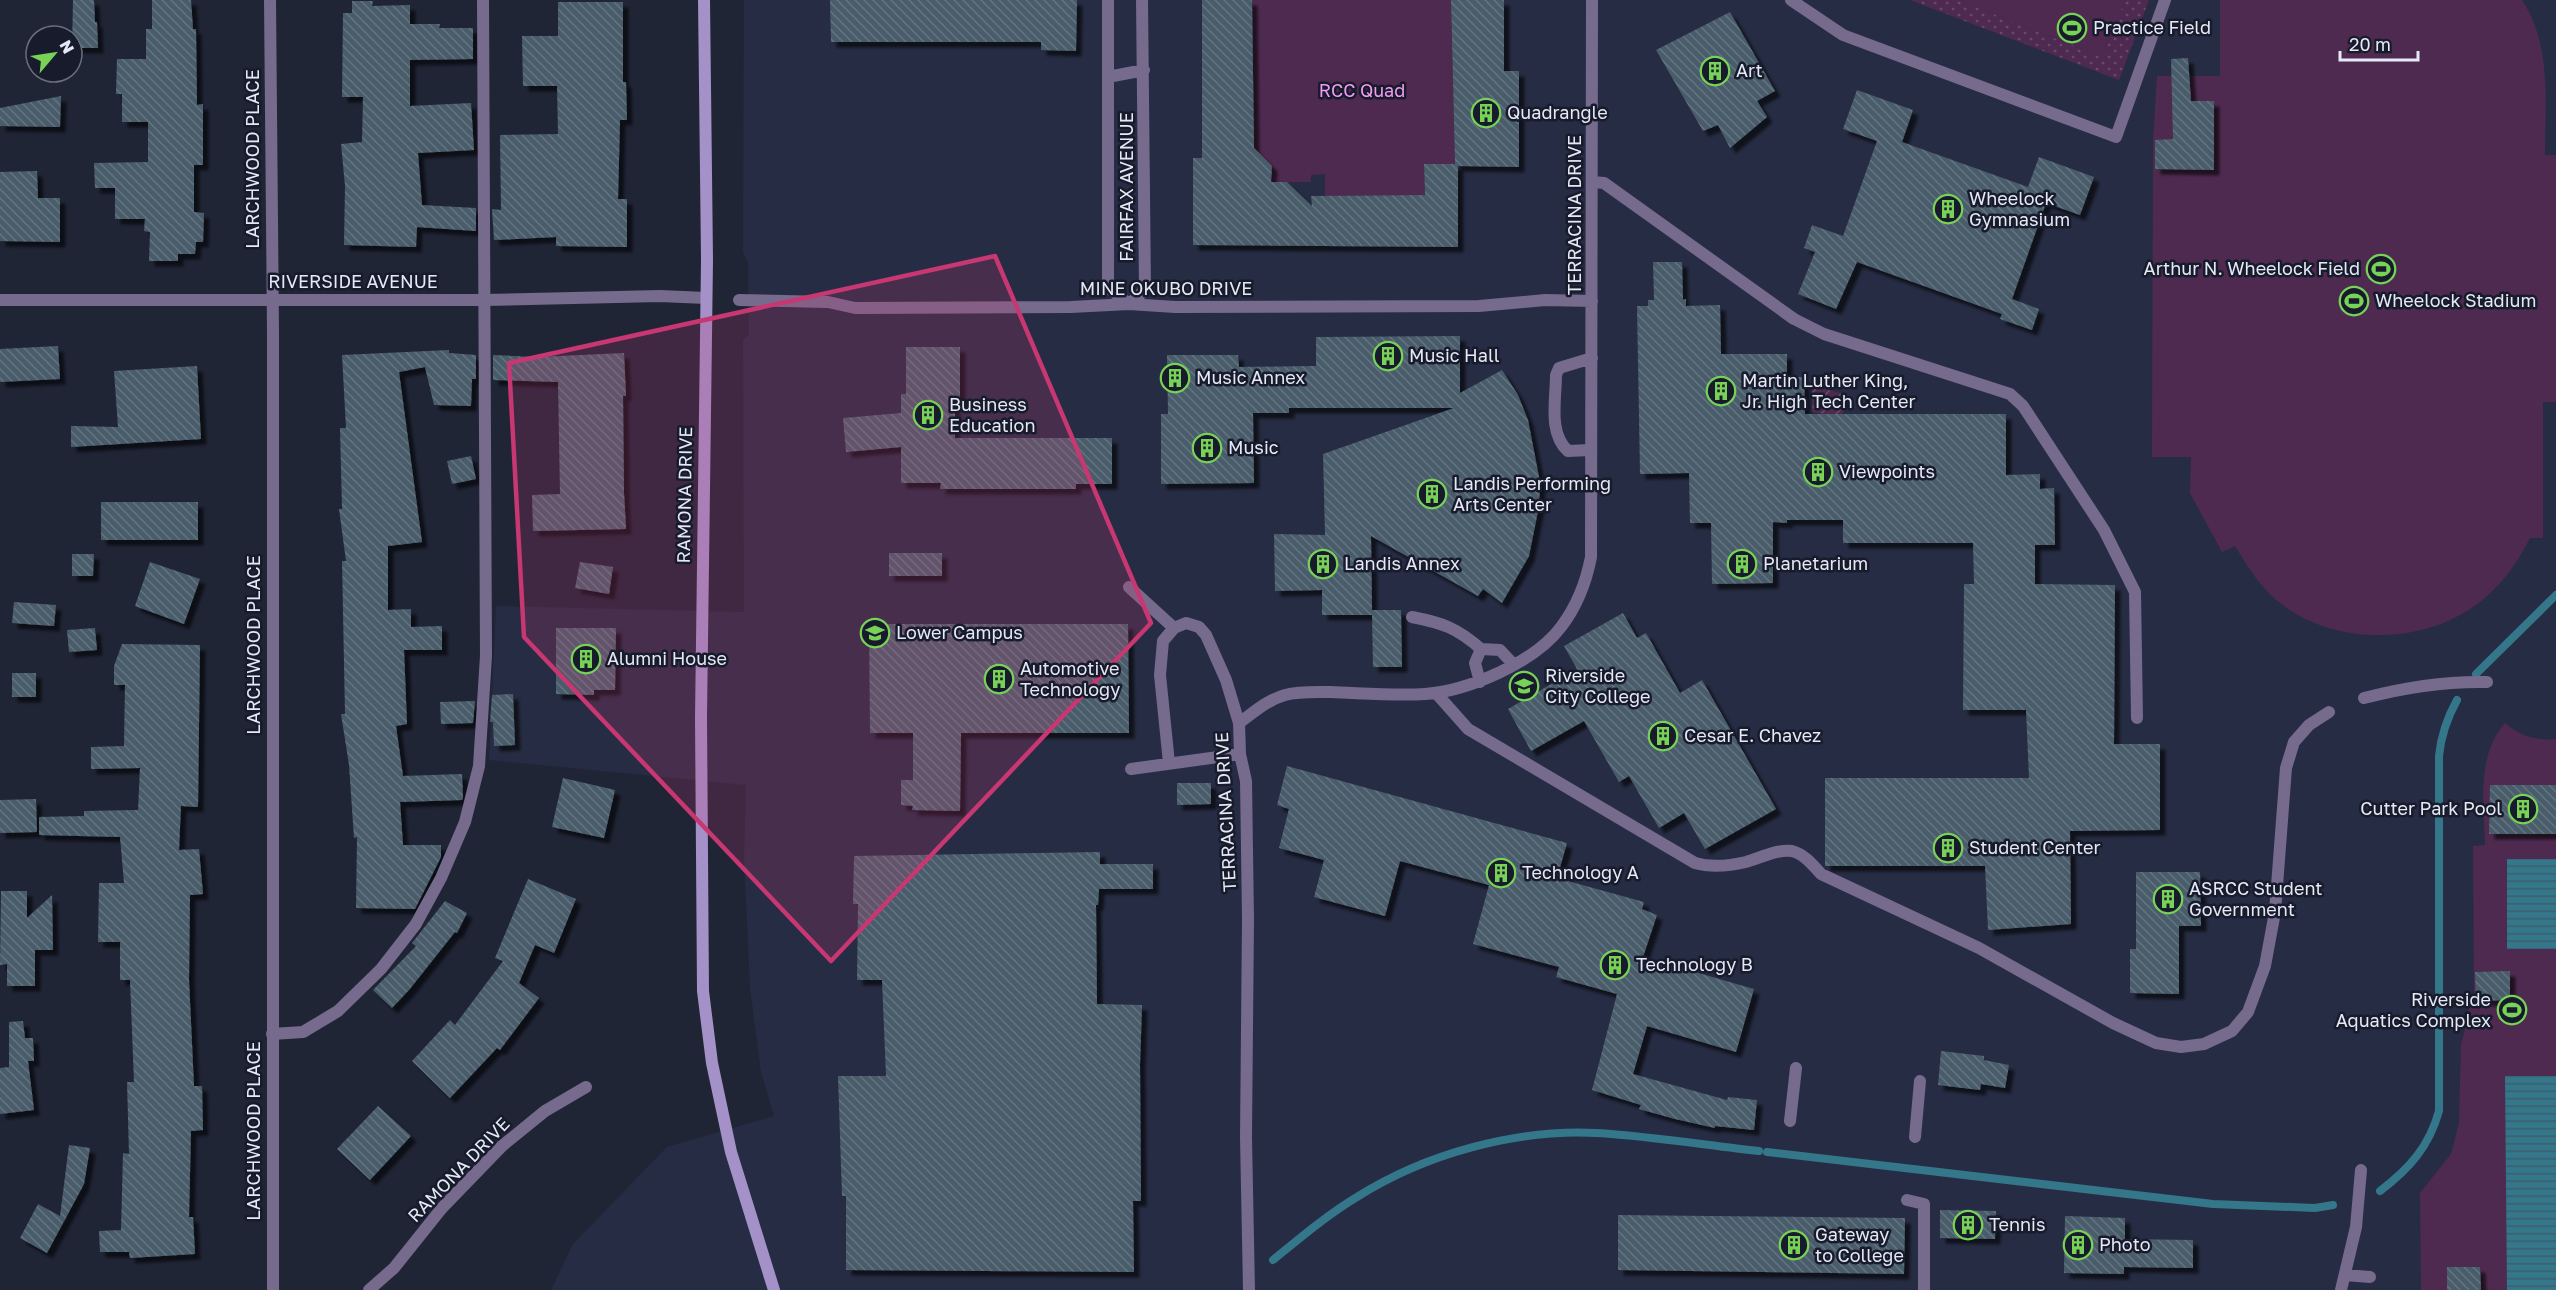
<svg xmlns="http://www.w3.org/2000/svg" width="2556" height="1290" viewBox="0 0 2556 1290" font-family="'Golos Text',sans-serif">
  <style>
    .built { fill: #262c43 }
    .grass { fill: url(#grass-dots) }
    .park { fill: #4f2a50 }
    .garden { fill: url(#garden-furrows) }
    .water { fill: url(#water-rules) }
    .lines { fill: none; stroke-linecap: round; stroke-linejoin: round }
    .stream { stroke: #34778a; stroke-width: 8 }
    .building { fill: url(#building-back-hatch); filter: url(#shadow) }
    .lane { stroke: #766a8d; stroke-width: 12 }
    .street { stroke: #766a8d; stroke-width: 12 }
    .secondary { stroke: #a391c8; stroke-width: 12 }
    .marked { fill: #c73772; fill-opacity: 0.2; stroke: #c73772; stroke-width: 4.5; stroke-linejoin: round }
    .labels { text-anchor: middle; stroke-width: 5; stroke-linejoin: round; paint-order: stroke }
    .poi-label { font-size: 18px; fill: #e5e9f5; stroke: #171b2c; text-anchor: start }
    .park-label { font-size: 18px; fill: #f29af2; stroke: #171b2c }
    .street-label { font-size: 18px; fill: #e5e9f5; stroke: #171b2c }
  </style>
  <defs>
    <pattern id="grass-dots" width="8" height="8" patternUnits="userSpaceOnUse" patternTransform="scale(1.5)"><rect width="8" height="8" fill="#4f2a50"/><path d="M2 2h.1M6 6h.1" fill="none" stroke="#68496a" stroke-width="1.8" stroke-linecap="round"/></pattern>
    <pattern id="garden-furrows" width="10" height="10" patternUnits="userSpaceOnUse" patternTransform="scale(1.5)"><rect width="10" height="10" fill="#4f2a50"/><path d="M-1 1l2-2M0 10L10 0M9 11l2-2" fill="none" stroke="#68496a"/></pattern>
    <pattern id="water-rules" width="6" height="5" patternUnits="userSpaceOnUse" patternTransform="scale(1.5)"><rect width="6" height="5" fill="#34778a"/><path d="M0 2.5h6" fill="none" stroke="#3c5e6a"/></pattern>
    <pattern id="building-back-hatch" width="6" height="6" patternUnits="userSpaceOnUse" patternTransform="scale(1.5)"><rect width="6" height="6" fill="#4a5b6b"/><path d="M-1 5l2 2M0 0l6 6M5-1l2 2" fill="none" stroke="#647381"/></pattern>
    <filter id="shadow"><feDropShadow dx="5.5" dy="5.5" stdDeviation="1.5" flood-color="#0009"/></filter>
  </defs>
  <rect width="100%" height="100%" fill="#202536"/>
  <path class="built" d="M 744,0 L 2556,0 L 2556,1290 L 551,1290 L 573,1244 L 667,1147 L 774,1116 L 761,1072 L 750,988 L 744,858 L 746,785 L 489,760 L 496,606 L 744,612 L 743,339 L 749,335 L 748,262 L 743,252 Z"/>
  <path class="grass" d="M 1910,0 L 1959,0 L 2102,57 L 2125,0 L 2149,0 L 2119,80 Z"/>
  <path class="park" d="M 1252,0 L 1451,0 L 1455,164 L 1424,164 L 1425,195 L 1325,196 L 1325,174 L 1311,175 L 1311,182 L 1271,182 L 1272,166 L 1254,155 Z
    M 1959,0 L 2125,0 L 2102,57 Z
    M 2220,0 L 2522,0 C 2552,45 2545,103 2545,155 L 2556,155 L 2556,402 L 2543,402 L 2543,538 L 2530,538 C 2519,560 2505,580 2486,597 C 2433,644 2342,648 2284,606 C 2262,590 2249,569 2235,546 L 2222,552 L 2190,493 L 2191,457 L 2152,457 L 2153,140 L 2157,76 L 2220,76 Z
    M 2505,723 C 2521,736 2535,741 2556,739 L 2556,1290 L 2421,1290 L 2420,1193 L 2451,1154 L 2459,1123 L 2461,1044 L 2469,1016 L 2469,1003 L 2474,1002 L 2473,846 L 2485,845 C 2484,804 2476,756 2505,723 Z"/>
  <path class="garden" d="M 1812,386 L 1852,396 L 1841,417 L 1812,412 Z"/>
  <path class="water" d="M 2507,859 L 2556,859 L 2556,949 L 2507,949 Z
    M 2556,1076 L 2556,1290 L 2507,1290 L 2505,1076 Z"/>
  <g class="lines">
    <path class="stream" d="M 2476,674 L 2556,595
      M 1767,1152 L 2213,1204 L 2315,1208 L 2333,1205
      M 2380,1191 C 2409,1169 2429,1147 2439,1111 L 2439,756 C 2441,736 2447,718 2457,700
      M 1273,1260 C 1300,1238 1327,1215 1357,1197 C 1425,1154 1515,1129 1596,1133 C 1650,1136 1705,1145 1759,1151"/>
  </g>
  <path class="building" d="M 73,0 L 94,0 L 95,22 L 97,22 L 98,48 L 72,48 Z
    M 152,0 L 191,0 L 193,29 L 196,29 L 197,105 L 203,104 L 203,165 L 194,165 L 194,212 L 204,213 L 203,242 L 196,242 L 195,254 L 178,254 L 178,261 L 149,261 L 150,232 L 144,231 L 145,219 L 115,219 L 115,188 L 95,188 L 94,163 L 148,162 L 148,122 L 122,122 L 122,94 L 116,94 L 117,59 L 146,59 L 146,29 L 152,29 Z
    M 830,0 L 1077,0 L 1076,51 L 1041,50 L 1041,42 L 831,42 Z
    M 1202,0 L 1252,0 L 1254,148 L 1272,166 L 1271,182 L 1287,182 L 1312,206 L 1311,196 L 1425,195 L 1424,164 L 1455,164 L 1451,0 L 1504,0 L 1504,71 L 1519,71 L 1519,167 L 1458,166 L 1458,247 L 1193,245 L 1193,158 L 1202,158 Z
    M 352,1 L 373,1 L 372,6 L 410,5 L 410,24 L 440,24 L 439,28 L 473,28 L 473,59 L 410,60 L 410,106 L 471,103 L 474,150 L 418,153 L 422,205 L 476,208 L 476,231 L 417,227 L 416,247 L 344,245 L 345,186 L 341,144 L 362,142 L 363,97 L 342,97 L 343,13 L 352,13 Z
    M 558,2 L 623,2 L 623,82 L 626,82 L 627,120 L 620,120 L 618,199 L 627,199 L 627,247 L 556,246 L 556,237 L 494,240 L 492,209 L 501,210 L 500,135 L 558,134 L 557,86 L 523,86 L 522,36 L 558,36 Z
    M 1730,12 L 1775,91 L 1757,101 L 1767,117 L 1730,148 L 1718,125 L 1703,131 L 1656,50 Z
    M 2188,58 L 2191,101 L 2214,101 L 2214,170 L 2155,169 L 2155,140 L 2173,139 L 2171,59 Z
    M 1857,90 L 1913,110 L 1902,142 L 2028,187 L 2039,157 L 2094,177 L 2080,215 L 2046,203 L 2012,299 L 2039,309 L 2032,330 L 2000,319 L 2002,314 L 1857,262 L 1836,309 L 1798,294 L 1815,252 L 1804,248 L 1812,225 L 1843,236 L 1877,141 L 1843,129 Z
    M 61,96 L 60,127 L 0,126 L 0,108 Z
    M 37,171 L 38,198 L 60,198 L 60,242 L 0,241 L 0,172 Z
    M 1653,262 L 1682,262 L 1683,300 L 1686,299 L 1686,306 L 1720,305 L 1721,354 L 1787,354 L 1787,377 L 1804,377 L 1805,414 L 2006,414 L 2006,475 L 2040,474 L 2040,489 L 2054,488 L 2055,545 L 2035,545 L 2035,584 L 2115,585 L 2114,744 L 2160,744 L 2160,830 L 2070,831 L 2071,924 L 1988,930 L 1985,866 L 1825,866 L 1825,778 L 2029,778 L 2026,710 L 1963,710 L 1964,584 L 1974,584 L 1973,543 L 1843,543 L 1843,520 L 1787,520 L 1787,523 L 1773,522 L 1773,583 L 1712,584 L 1711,523 L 1690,523 L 1689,473 L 1640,474 L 1637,306 L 1648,306 L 1648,300 L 1654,300 Z
    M 1460,336 L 1460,393 L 1502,370 L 1518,395 L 1528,420 L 1540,482 L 1539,506 L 1529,556 L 1502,603 L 1483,589 L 1478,596 L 1371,536 L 1372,610 L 1401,610 L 1402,667 L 1373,667 L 1372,615 L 1322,615 L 1322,590 L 1275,591 L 1274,534 L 1325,535 L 1323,454 L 1454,408 L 1289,408 L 1289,413 L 1253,413 L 1254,483 L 1161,484 L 1161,414 L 1168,414 L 1167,355 L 1238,355 L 1239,367 L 1316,366 L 1316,337 Z
    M 58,346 L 60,379 L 0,382 L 0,349 Z
    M 906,347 L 960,347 L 960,399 L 955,398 L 955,438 L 1112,438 L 1112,484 L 1076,484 L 1076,489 L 940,489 L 941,483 L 901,483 L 901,447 L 846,452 L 843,418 L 901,413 L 901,394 L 906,394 Z
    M 449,350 L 449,353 L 476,355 L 476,379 L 472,379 L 471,406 L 434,405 L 425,367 L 399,372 L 422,542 L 388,546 L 388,610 L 411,609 L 411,627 L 442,626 L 442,650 L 404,650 L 407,724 L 396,726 L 403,776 L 462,774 L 463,798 L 462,800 L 400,802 L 403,845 L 441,845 L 441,857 L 415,909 L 356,908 L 357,837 L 354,838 L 349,765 L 341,714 L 345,714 L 342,561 L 346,561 L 339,509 L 342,509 L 340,428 L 346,428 L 342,355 Z
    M 624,353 L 626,396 L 623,396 L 624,493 L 626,529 L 533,531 L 532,495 L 560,494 L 558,382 L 493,380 L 493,355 L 537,357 Z
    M 197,366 L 201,439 L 71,447 L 71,426 L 118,427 L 114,371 Z
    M 471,456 L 476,479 L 452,484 L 447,461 Z
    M 101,502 L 198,502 L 198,540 L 101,540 Z
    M 889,553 L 942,553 L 942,576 L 889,576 Z
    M 72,554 L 94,554 L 93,576 L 72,576 Z
    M 150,562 L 200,579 L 184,624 L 135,606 Z
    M 580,562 L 613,567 L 609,594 L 575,588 Z
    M 14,602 L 56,605 L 54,626 L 12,623 Z
    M 1623,613 L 1637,638 L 1646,633 L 1680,693 L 1702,680 L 1776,809 L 1705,849 L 1684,813 L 1659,828 L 1629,776 L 1619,782 L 1584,721 L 1531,751 L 1508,709 L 1577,669 L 1564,646 Z
    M 869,624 L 1128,624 L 1129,733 L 961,733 L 960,811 L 912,810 L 913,806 L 901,805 L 901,780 L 913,780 L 913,733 L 870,733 Z
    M 95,628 L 97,650 L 69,652 L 67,630 Z
    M 556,628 L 616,628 L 615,690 L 594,690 L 594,695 L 556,694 Z
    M 122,644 L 200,645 L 198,807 L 181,806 L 179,850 L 199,849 L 203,894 L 190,895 L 189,980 L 194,1086 L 202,1086 L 203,1130 L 191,1131 L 189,1217 L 193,1217 L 195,1254 L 130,1258 L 129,1252 L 100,1252 L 99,1231 L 121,1230 L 123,1153 L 129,1154 L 127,1082 L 134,1082 L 130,980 L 120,980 L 120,942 L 98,942 L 99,883 L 124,883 L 120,837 L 39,835 L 39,817 L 84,816 L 84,811 L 138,810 L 140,768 L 91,769 L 91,747 L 124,746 L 125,685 L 114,685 L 114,666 Z
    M 12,673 L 36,673 L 36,697 L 12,697 Z
    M 513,694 L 515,745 L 494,746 L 493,722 L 490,722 L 492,695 Z
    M 475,701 L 473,723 L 441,724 L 440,702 Z
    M 1287,766 L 1567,843 L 1557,878 L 1644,902 L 1642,909 L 1657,915 L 1643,957 L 1754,989 L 1736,1052 L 1647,1026 L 1633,1074 L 1727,1100 L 1728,1097 L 1757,1100 L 1754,1130 L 1715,1126 L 1715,1128 L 1675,1119 L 1639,1109 L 1641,1105 L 1592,1090 L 1617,994 L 1556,977 L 1559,967 L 1473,944 L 1489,885 L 1400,861 L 1385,916 L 1314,897 L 1324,860 L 1279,848 L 1289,809 L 1277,805 Z
    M 563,778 L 615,790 L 604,838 L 552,827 Z
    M 1177,783 L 1211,783 L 1211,804 L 1177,805 Z
    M 2490,785 L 2556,785 L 2556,834 L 2489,834 Z
    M 36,799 L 37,832 L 0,833 L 0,800 Z
    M 1100,852 L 1100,864 L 1153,864 L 1153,889 L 1099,889 L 1098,905 L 1096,905 L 1097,1004 L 1142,1005 L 1140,1065 L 1141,1201 L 1133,1201 L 1134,1272 L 846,1270 L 846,1196 L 842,1196 L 838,1076 L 886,1076 L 882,980 L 857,980 L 858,904 L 853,904 L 854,856 Z
    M 2136,872 L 2200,872 L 2201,926 L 2179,926 L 2179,994 L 2130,993 L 2130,949 L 2136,949 Z
    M 528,879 L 576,899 L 554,953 L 535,945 L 519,983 L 539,998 L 500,1050 L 497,1048 L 450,1098 L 412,1061 L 450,1020 L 455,1025 L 503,961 L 495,958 Z
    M 1,891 L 27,891 L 27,918 L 52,895 L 53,950 L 35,950 L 35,986 L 7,986 L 7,964 L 0,965 Z
    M 445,901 L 467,913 L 457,933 L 455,932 L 409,990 L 392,1008 L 373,990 L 416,946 L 412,943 Z
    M 2510,971 L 2510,1000 L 2476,1001 L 2475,972 Z
    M 23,1021 L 25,1038 L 33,1038 L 34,1061 L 28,1061 L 34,1110 L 0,1114 L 0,1068 L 9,1067 L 9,1022 Z
    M 1941,1051 L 1984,1056 L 1984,1060 L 2009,1065 L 2005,1088 L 1981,1084 L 1980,1090 L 1938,1085 Z
    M 378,1106 L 411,1136 L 370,1180 L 337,1149 Z
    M 69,1145 L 90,1148 L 84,1184 L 47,1253 L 20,1238 L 38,1204 L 60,1216 Z
    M 1940,1210 L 1996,1211 L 1995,1239 L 1940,1238 Z
    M 1618,1215 L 1905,1218 L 1904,1274 L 1618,1270 Z
    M 2065,1216 L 2125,1218 L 2125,1239 L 2193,1240 L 2193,1268 L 2124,1267 L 2124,1274 L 2064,1273 Z
    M 2447,1267 L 2480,1267 L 2481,1290 L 2447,1290 Z"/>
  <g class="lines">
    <path class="lane" d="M 1108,0 L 1108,288 L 1129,304
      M 1791,0 L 1843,35 L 2116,137 L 2165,0
      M 1108,77 L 1144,70
      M 1593,182 L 1604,183 L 1794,319 L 1824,334 L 2010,394 L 2023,406 L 2104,530 L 2135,592 L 2137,718
      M 739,300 L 828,302 L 855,308 L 1071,307 L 1129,304 L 1175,307 L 1479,306 L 1545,300 L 1592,301
      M 1129,304 L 1145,290 L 1142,0
      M 1590,450 L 1568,451 C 1548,433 1556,400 1556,375 L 1559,368 L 1592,358
      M 1129,587 L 1174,628 L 1163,641 L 1160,675 L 1169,763
      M 1412,617 C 1443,623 1457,628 1481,649 L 1500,650 L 1514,665
      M 1174,628 L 1186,623 L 1199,627 L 1206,635 L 1226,680 L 1239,723 L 1240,754 L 1246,781 L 1248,919 L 1246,1137 L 1249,1290
      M 1480,682 L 1475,663 L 1481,649
      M 1436,693 L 1468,729 L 1695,863 C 1712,868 1729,866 1746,862 C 1760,858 1777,849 1792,851 C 1804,854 1813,865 1821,874 L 1979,948 L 2113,1023 L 2156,1043 L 2181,1047 L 2204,1044 L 2232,1031 L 2248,1012 L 2265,966 L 2275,912 L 2286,768 L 2294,742 L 2309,725 L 2329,712
      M 2364,698 C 2406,687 2444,681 2487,682
      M 1239,723 C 1253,713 1267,700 1285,695 C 1300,691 1314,692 1330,692 C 1361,693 1394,696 1425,694 C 1468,691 1535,662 1561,627 C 1577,606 1586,583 1591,557 L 1592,0
      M 1131,769 L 1240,754
      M 272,1034 L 303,1032 L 338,1011 L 381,969 L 416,924 L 441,878 L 465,822 L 479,766 L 486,656 L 483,0
      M 1790,1121 L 1796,1068
      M 1915,1137 L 1920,1081
      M 1907,1200 L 1924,1204 L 1924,1290
      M 2345,1275 L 2370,1277
      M 2341,1290 L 2356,1227 L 2361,1170"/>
    <path class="street" d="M 270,0 L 273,331 L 273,1290
      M 0,300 L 484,300 L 660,296 L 706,298
      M 369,1290 L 394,1268 L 442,1208 L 502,1146 L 545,1111 L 586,1087"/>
    <path class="secondary" d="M 704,0 L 707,260 L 701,718 L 703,991 L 712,1063 L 731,1152 L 774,1290"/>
  </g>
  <path class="marked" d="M 995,256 L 1151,623 L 831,961 L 524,637 L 509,363 Z"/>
  <defs>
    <g id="stadium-ring" transform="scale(1.5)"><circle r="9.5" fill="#171b2c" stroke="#78d258" stroke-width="1.5"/><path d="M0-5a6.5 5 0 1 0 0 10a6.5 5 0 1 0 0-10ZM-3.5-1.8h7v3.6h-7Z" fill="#78d258"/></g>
    <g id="building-ring" transform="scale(1.5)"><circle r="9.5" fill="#171b2c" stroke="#78d258" stroke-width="1.5"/><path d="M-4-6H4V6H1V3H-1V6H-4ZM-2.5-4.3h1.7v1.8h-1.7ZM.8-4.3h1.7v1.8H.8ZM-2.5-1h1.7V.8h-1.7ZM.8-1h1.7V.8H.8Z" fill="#78d258"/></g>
    <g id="school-ring" transform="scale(1.5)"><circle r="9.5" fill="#171b2c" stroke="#78d258" stroke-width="1.5"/><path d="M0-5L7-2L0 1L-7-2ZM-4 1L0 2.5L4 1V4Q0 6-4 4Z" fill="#78d258"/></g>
    <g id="university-ring" transform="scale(1.5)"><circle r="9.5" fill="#171b2c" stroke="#78d258" stroke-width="1.5"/><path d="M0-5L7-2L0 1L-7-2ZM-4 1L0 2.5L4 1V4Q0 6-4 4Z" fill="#78d258"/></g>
  </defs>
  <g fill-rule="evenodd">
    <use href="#stadium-ring" x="2072" y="28"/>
    <use href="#building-ring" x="1715" y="71"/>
    <use href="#building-ring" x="1486" y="113"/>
    <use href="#building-ring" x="1948" y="209"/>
    <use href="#stadium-ring" x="2381" y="269"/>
    <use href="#stadium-ring" x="2354" y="301"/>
    <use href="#building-ring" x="1388" y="356"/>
    <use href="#building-ring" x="1175" y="378"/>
    <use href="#building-ring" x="1721" y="391"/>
    <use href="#building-ring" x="928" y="415"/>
    <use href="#building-ring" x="1207" y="448"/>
    <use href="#building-ring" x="1818" y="472"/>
    <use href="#building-ring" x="1432" y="494"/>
    <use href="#building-ring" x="1323" y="564"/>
    <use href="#building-ring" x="1742" y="564"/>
    <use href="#school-ring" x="875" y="633"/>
    <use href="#building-ring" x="586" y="659"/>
    <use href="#building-ring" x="999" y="679"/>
    <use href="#university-ring" x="1524" y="686"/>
    <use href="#building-ring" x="1663" y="736"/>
    <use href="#building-ring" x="2523" y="809"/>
    <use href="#building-ring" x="1948" y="848"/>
    <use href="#building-ring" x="1501" y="873"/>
    <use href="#building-ring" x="2168" y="899"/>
    <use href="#building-ring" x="1615" y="965"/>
    <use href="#stadium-ring" x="2512" y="1010"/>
    <use href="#building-ring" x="1968" y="1225"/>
    <use href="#building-ring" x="1794" y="1245"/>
    <use href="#building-ring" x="2078" y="1245"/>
  </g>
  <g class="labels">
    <g class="poi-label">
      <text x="2093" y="34">Practice Field</text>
      <text x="1736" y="77">Art</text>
      <text x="1507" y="119">Quadrangle</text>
      <text x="1969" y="205">Wheelock<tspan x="1969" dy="21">Gymnasium</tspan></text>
      <text x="2360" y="275" text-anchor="end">Arthur N. Wheelock Field</text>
      <text x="2375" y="307">Wheelock Stadium</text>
      <text x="1409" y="362">Music Hall</text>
      <text x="1196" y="384">Music Annex</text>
      <text x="1742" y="387">Martin Luther King,<tspan x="1742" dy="21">Jr. High Tech Center</tspan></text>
      <text x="949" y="411">Business<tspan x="949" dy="21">Education</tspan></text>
      <text x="1228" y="454">Music</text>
      <text x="1839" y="478">Viewpoints</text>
      <text x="1453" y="490">Landis Performing<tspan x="1453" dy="21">Arts Center</tspan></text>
      <text x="1344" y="570">Landis Annex</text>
      <text x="1763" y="570">Planetarium</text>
      <text x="896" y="639">Lower Campus</text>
      <text x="607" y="665">Alumni House</text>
      <text x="1020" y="675">Automotive<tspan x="1020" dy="21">Technology</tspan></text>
      <text x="1545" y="682">Riverside<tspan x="1545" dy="21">City College</tspan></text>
      <text x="1684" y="742">Cesar E. Chavez</text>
      <text x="2502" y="815" text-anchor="end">Cutter Park Pool</text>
      <text x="1969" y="854">Student Center</text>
      <text x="1522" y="879">Technology A</text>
      <text x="2189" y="895">ASRCC Student<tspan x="2189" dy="21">Government</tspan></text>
      <text x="1636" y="971">Technology B</text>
      <text x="2491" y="1006" text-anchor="end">Riverside<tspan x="2491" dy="21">Aquatics Complex</tspan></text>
      <text x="1989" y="1231">Tennis</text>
      <text x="1815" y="1241">Gateway<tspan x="1815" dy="21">to College</tspan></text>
      <text x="2099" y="1251">Photo</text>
    </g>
    <g class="park-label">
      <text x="1362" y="97">RCC Quad</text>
    </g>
    <g class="street-label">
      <text transform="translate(253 159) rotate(-90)" y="6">LARCHWOOD PLACE</text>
      <text transform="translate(1127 187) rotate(-90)" y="6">FAIRFAX AVENUE</text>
      <text transform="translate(1575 215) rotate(-90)" y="6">TERRACINA DRIVE</text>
      <text x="353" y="288">RIVERSIDE AVENUE</text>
      <text x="1166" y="295">MINE OKUBO DRIVE</text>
      <text transform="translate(685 495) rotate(-89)" y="6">RAMONA DRIVE</text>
      <text transform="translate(254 645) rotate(-90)" y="6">LARCHWOOD PLACE</text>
      <text transform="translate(1226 812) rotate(-93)" y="6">TERRACINA DRIVE</text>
      <text transform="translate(254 1131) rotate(-90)" y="6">LARCHWOOD PLACE</text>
      <text transform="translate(459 1170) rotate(-46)" y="6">RAMONA DRIVE</text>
    </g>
  </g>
  <g transform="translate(54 54) rotate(61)"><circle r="28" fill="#171b2c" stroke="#696d7c" stroke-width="1.5"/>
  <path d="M0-4.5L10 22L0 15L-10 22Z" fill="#78d258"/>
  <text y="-9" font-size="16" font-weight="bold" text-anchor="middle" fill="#e5e9f5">N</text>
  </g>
  <path d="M2340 51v9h78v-9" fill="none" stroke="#e5e9f5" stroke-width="3"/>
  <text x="2349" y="51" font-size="18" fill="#e5e9f5" stroke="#171b2c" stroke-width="4.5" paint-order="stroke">20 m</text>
</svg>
